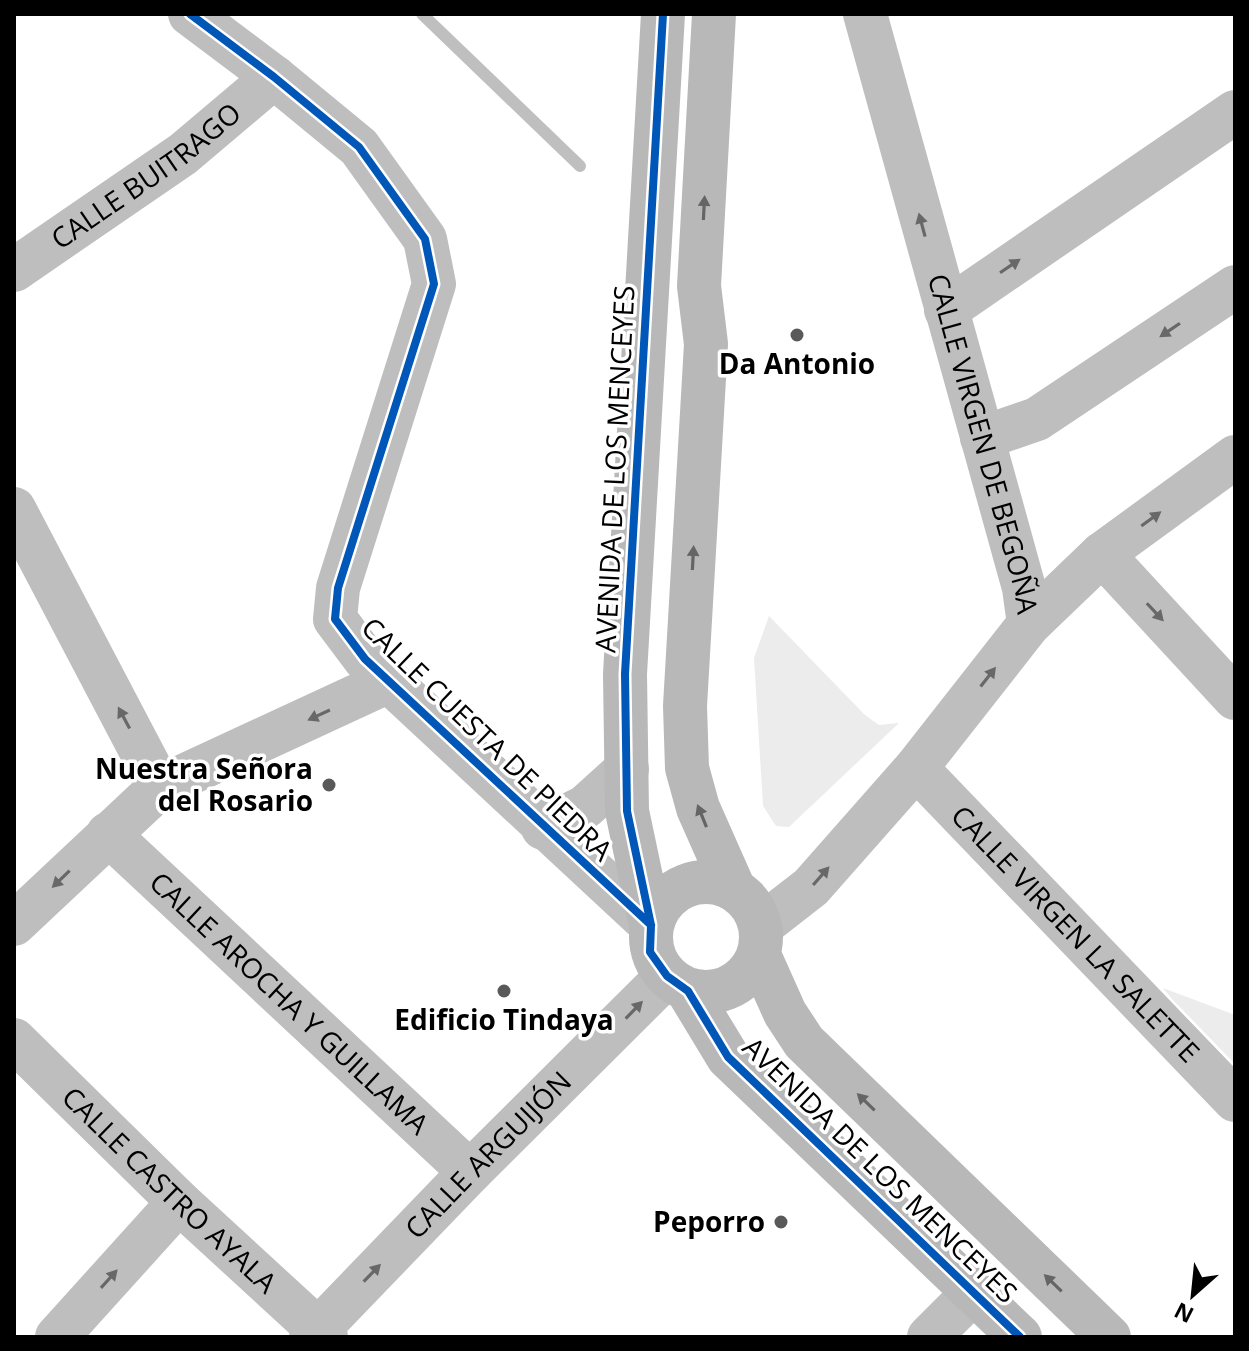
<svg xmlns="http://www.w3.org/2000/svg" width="1249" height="1351" viewBox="0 0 1249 1351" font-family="'Open Sans',sans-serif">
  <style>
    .green { fill: #ececec }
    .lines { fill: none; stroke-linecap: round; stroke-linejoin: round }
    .stream { stroke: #bfbfbf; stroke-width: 12 }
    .street { stroke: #bebebe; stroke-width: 44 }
    .secondary { stroke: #b8b8b8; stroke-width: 44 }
    .cycleway-casing { stroke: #fff; stroke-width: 13 }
    .cycleway { stroke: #0057b8; stroke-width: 8 }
    .oneway { fill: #656565 }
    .oneway2 { fill: #686868 }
    .poi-dot { fill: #595959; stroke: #fff; stroke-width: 3 }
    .labels { text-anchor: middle; stroke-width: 7; stroke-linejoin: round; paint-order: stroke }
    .street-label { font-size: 28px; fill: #000; stroke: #fff }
    .poi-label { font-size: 28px; font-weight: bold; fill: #000; stroke: #fff }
  </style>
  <rect width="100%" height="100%" fill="#fff"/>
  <path class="green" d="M 769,616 L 865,715 L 879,725 L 899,723 L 789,827 L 776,826 L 763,806 L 754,658 Z
    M 1163,988 L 1235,1015 L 1235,1064 L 1172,999 Z"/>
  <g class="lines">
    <path class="stream" d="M 422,14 L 580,166"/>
    <g class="street">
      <path d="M 190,14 L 274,77 L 359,147 L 425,239 L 434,284 L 338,588 L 335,619 L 365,659 L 651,925"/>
      <path id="s1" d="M 865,14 L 1024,588 L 1029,624"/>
      <path id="s2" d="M 14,270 L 183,154 L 274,77"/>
      <path d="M 946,310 L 1235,112"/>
      <path d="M 982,438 L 1037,419 L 1235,287"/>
      <path d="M 14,509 L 160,787"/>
      <path d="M 1102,554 L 1235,698"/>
      <path id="s3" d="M 916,768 L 1235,1100"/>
      <path d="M 543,828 L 585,807 L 627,769"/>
      <path id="s4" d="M 108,834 L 470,1172"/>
      <path d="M 14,924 L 160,787 L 389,681"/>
      <path d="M 761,926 L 811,887 L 916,768 L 1029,624 L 1102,554 L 1235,457"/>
      <path id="s5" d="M 14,1040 L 179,1202 L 326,1337"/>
      <path d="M 57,1337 L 179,1202"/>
      <path id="s6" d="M 311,1337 L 470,1172 L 667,976"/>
      <path d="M 929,1337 L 974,1292"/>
    </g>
    <path class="secondary" d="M 714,14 L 699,286 L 706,344 L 685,706 L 687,768 L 698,808 L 733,887
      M651 937a55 55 0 1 1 110 0a55 55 0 1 1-110 0Z
      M 651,925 L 627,811 L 625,674 L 663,14
      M 759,955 L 785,1013 L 804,1042 L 1109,1337
      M 688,991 L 728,1057 L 1020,1337"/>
    <g class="cycleway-casing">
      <path id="cycleway" d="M 190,14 L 274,77 L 359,147 L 425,239 L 434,284 L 338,588 L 335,619 L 365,659 L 651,925
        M 663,14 L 625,674 L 627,811 L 651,925 L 650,952 L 667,976 L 688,991 L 728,1057 L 1020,1337"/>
    </g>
    <use href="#cycleway" class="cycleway"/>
  </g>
  <defs><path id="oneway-solid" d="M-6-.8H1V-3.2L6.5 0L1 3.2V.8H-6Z" transform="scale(2)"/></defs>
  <g class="oneway">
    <use href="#oneway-solid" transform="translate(704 208) rotate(-87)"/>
    <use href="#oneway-solid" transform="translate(693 558) rotate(-87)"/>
    <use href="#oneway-solid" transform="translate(702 816) rotate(-112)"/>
    <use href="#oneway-solid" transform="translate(866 1102) rotate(-136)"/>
    <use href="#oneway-solid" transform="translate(1053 1283) rotate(-136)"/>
  </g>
  <g class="oneway2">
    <use href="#oneway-solid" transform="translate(922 225) rotate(-105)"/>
    <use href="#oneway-solid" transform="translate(1010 266) rotate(-34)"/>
    <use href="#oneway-solid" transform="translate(1170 330) rotate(146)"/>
    <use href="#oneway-solid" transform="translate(1151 519) rotate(-36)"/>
    <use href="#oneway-solid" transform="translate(1155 612) rotate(47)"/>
    <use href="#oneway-solid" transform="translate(988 677) rotate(-52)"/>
    <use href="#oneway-solid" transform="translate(319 715) rotate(155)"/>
    <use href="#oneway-solid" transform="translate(124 718) rotate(-118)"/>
    <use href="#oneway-solid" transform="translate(821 876) rotate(-49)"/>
    <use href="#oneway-solid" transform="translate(61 879) rotate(136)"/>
    <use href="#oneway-solid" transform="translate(634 1010) rotate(-46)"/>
    <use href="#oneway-solid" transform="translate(372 1273) rotate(-46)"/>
    <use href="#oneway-solid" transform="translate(109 1279) rotate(-48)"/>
  </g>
  <g class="poi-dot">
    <circle cx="797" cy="335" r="8"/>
    <circle cx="329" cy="785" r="8"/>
    <circle cx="504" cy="991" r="8"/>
    <circle cx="781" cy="1222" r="8"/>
  </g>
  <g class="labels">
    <g class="street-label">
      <text dy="10" stroke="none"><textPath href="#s2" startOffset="162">CALLE BUITRAGO</textPath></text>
      <text dy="10" stroke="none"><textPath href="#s1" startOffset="446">CALLE VIRGEN DE BEGOÑA</textPath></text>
      <text transform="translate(615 469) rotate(-87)" y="10">AVENIDA DE LOS MENCEYES</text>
      <text transform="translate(487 739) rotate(44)" y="10">CALLE CUESTA DE PIEDRA</text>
      <text dy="10" stroke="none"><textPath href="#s3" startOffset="230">CALLE VIRGEN LA SALETTE</textPath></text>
      <text dy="10" stroke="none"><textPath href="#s4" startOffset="248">CALLE AROCHA Y GUILLAMA</textPath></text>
      <text dy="10" stroke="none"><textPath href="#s6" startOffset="254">CALLE ARGUIJÓN</textPath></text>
      <text transform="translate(880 1170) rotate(44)" y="10">AVENIDA DE LOS MENCEYES</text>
      <text dy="10" stroke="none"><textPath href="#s5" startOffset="216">CALLE CASTRO AYALA</textPath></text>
    </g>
    <g class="poi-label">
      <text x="797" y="374">Da Antonio</text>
      <text x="313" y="779" text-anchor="end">Nuestra Señora<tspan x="313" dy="32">del Rosario</tspan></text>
      <text x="504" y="1030">Edificio Tindaya</text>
      <text x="765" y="1232" text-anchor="end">Peporro</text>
    </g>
  </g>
  <rect width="1249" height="1351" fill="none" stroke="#000000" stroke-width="32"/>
  <g transform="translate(1193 1295) rotate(207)" stroke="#ffffff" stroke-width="6" paint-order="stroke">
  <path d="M0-6L14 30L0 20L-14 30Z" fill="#000000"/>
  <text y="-12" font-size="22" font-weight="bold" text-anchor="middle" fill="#000000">N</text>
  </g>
</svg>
